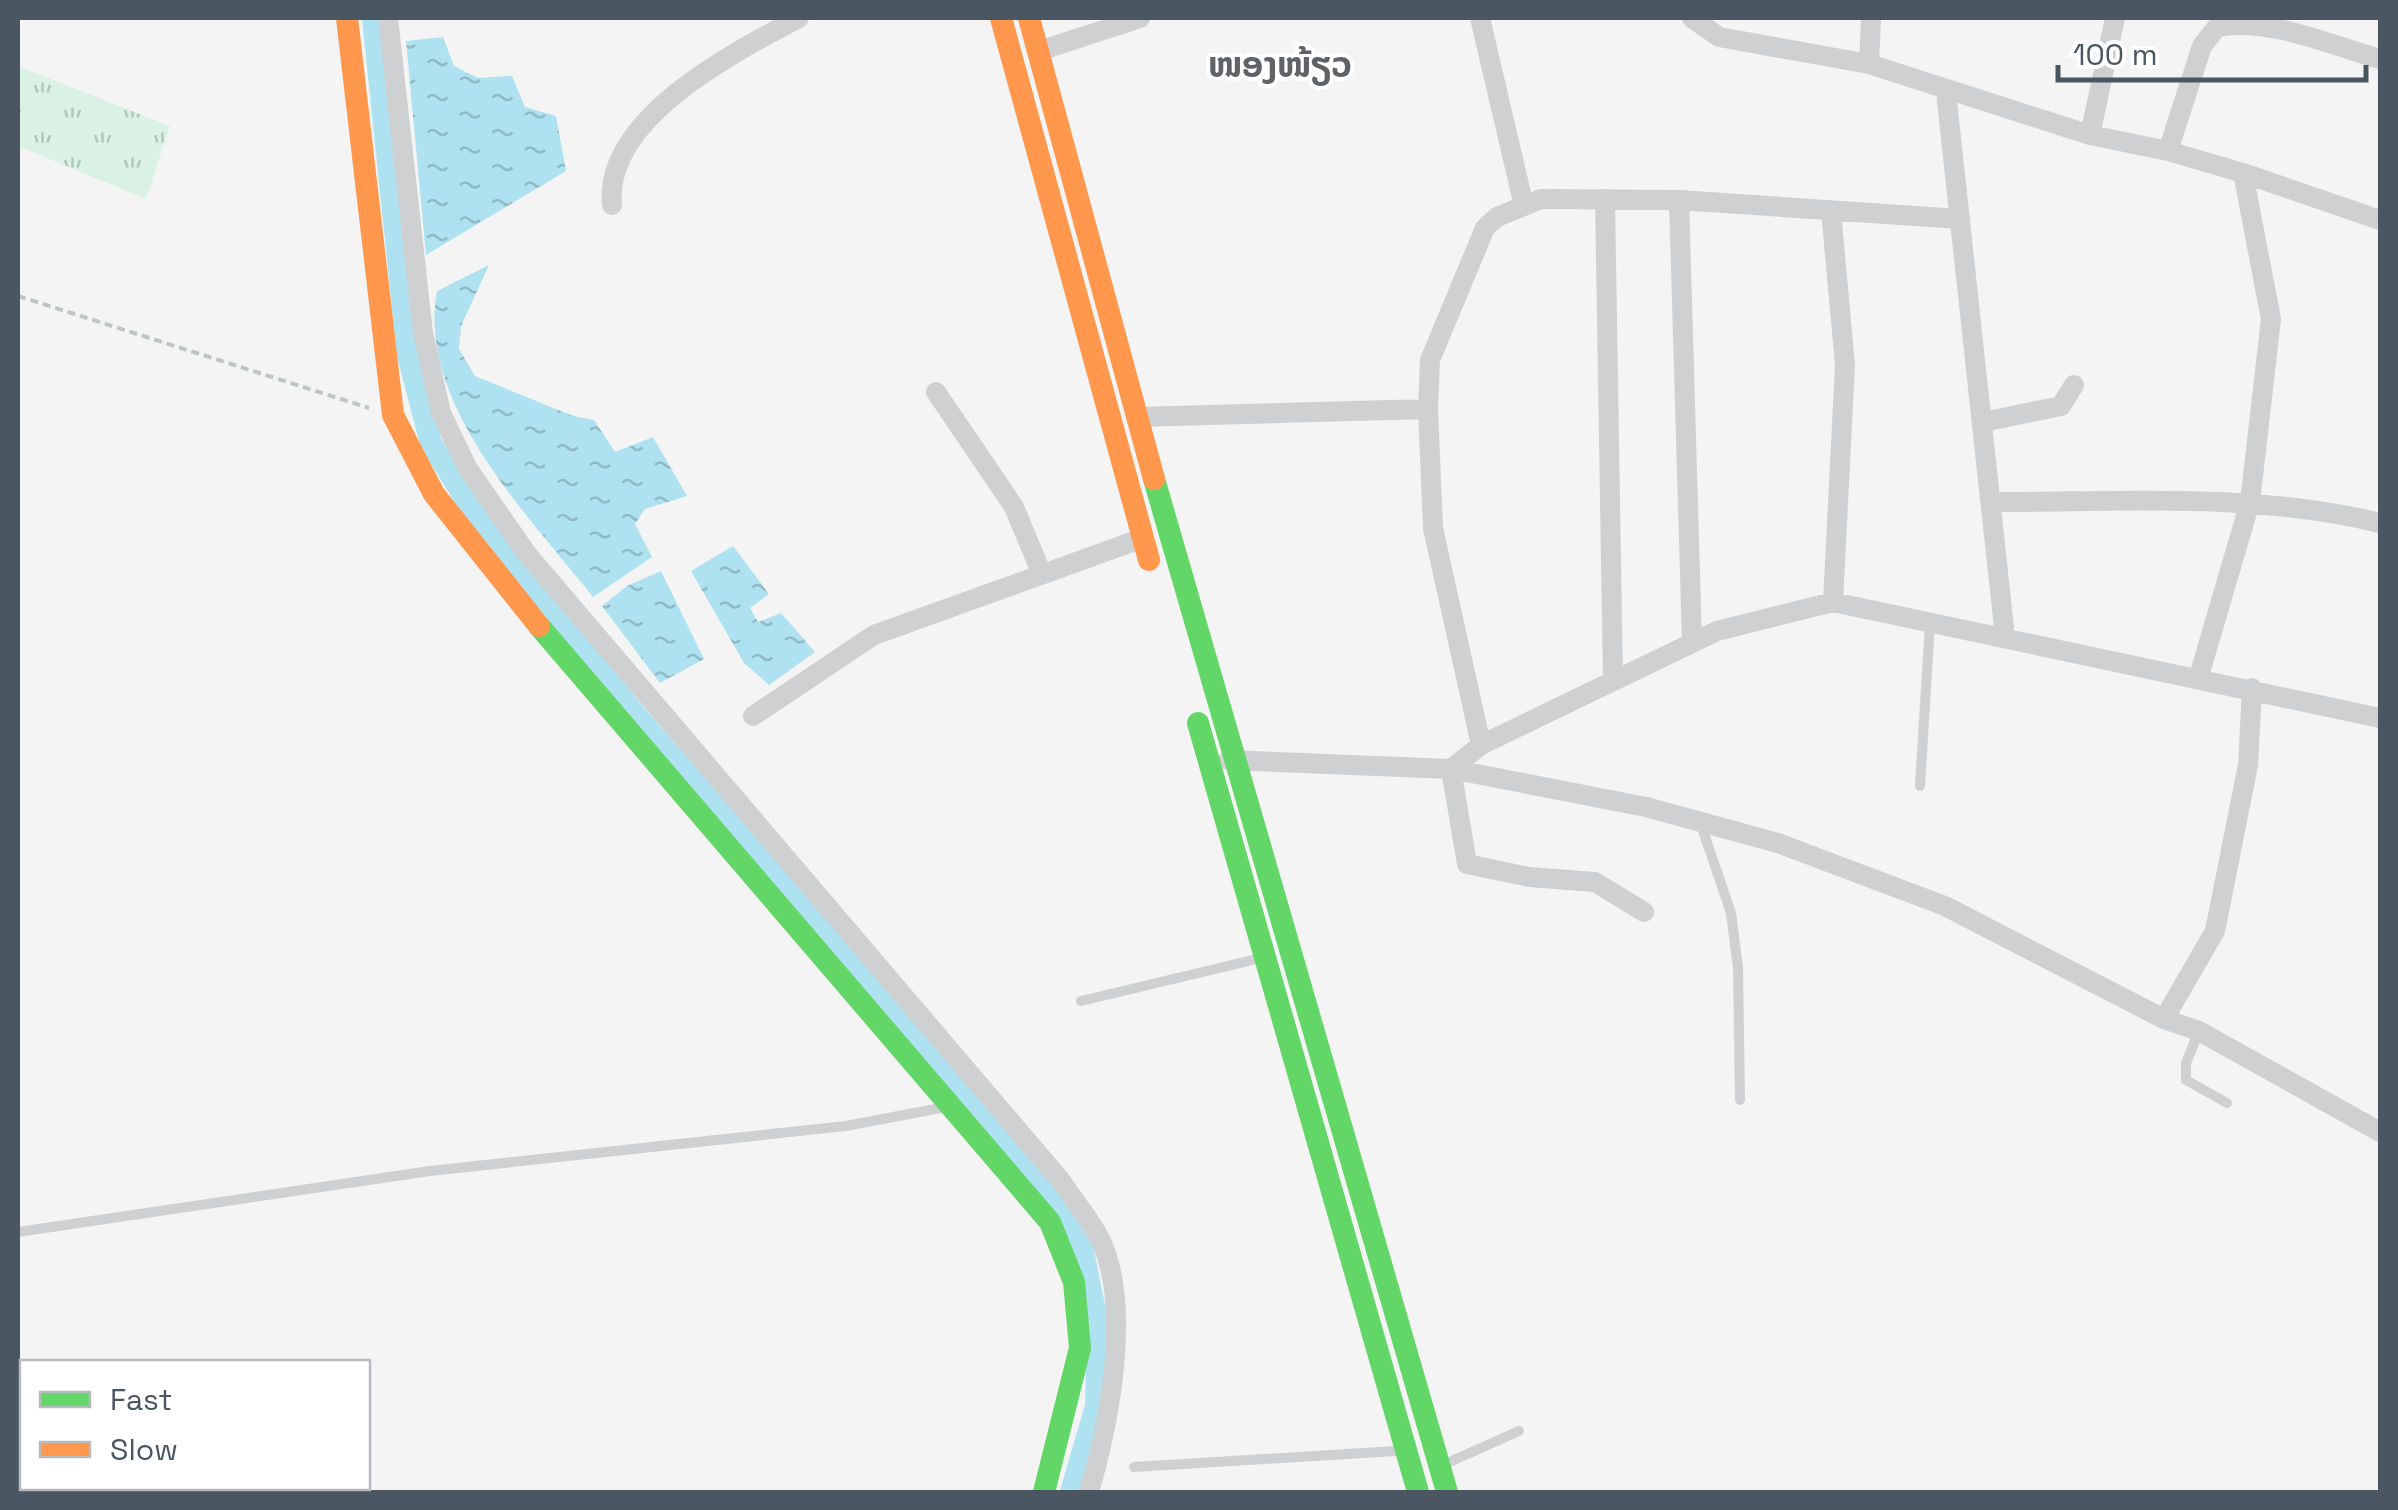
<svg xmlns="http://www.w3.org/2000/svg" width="2398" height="1510" viewBox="0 0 2398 1510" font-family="'Space Grotesk','Noto Sans Lao',sans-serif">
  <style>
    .grass { fill: url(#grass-tufts) }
    .water { fill: url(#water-ripples) }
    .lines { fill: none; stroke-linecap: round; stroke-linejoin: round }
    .canal { stroke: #aee2f0; stroke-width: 22 }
    .path { stroke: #bcc7c4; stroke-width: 4; stroke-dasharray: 8 5; stroke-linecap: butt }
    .lane { stroke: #ced0d2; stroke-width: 10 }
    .street { stroke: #ced0d2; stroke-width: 20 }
    .fast { stroke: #63d668; stroke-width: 22 }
    .slow { stroke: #ff974d; stroke-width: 22 }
    .labels { text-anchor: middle; stroke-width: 8; stroke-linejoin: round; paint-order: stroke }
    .quarter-label { font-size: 35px; font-weight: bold; fill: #5f6368; stroke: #fff }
  </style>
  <defs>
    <pattern id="grass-tufts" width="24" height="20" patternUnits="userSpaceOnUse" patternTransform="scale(2.5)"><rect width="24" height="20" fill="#d9f2e3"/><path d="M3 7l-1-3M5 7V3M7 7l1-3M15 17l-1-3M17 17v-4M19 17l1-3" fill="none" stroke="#b2c7bb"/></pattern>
    <pattern id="water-ripples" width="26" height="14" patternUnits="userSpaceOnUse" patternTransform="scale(2.5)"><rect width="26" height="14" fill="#aee2f0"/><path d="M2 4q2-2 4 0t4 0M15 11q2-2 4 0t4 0" fill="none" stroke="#90bac6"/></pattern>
  </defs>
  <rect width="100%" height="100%" fill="#f4f4f4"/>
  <path class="grass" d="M 18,66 L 170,126 L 146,199 L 18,146 Z"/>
  <path class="water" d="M 443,37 L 454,66 L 478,78 L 512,76 L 525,107 L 556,116 L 566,171 L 426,255 L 406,41 Z
    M 489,265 L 461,326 L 459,349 L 475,376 L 573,416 L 594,420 L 615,452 L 653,437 L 687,496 L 645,509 L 635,524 L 652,557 L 593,597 C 529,516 416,403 437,291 Z
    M 733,546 L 769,594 L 750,608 L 758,622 L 781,613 L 815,652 L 769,685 L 744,663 L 691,571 Z
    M 661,571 L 704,659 L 660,683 L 602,606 L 627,586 Z"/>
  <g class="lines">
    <path class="canal" d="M 373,18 L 408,356 L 431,443 L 475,514 L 635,714 L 1038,1178 L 1083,1251 L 1098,1326 L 1096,1406 L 1071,1492"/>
    <path class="path" d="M 18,296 L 369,408"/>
    <path class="lane" d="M 1920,786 L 1930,623
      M 1700,822 L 1731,913 L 1738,968 L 1740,1100
      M 1081,1001 L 1257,959
      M 2199,1031 L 2186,1063 L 2186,1080 L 2227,1103
      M 18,1232 L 430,1171 L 846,1126 L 946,1107
      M 1445,1464 L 1519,1431
      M 1134,1467 L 1396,1451"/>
    <path class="street" d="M 388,18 L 423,333 L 441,413 L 468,469 L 527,554 L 1062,1182 C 1074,1201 1091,1220 1101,1241 C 1132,1309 1109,1423 1089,1492
      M 1480,18 L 1524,206
      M 1692,18 L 1719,37 L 1869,64 L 2090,135 L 2168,151 L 2243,173 L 2380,220
      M 1039,51 L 1140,18
      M 1869,64 L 1871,18
      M 1946,92 L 2005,637
      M 2090,135 L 2115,18
      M 2168,151 L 2202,46 L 2217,27 C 2269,17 2330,45 2380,59
      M 1605,199 L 1613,681
      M 1679,200 L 1692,642
      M 612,205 C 603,119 734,52 799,18
      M 1831,211 L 1845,365 L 1833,602
      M 936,392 L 1014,507 L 1041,572
      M 1428,409 L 1430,360 L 1485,228 L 1497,217 L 1541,199 L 1679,200 L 1960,219
      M 1138,417 L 1428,409 L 1433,528 L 1481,745
      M 1983,422 L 2061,406 L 2074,385
      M 1993,502 C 2122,502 2254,492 2380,523
      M 2199,676 L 2250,502 L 2271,319 L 2243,173
      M 753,716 L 874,635 L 1143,538
      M 1228,760 L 1451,769 L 1646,807 L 1778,843 L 1945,906 L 2164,1019 L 2199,1031 L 2380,1132
      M 1644,912 L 1595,882 L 1529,877 L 1467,864 L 1451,769 L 1481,745 L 1717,631 L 1833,602 L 2380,718
      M 2164,1019 L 2215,931 L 2248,765 L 2252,688"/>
    <path class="fast" d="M 1154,479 L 1447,1492
      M 539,626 L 1050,1222 L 1074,1282 L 1080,1348 L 1044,1492
      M 1198,723 L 1418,1492"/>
    <path class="slow" d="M 347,18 L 393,415 L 434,494 L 539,626
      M 1001,18 L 1149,560
      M 1029,18 L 1154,479"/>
  </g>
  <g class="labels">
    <g class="quarter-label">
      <text x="1280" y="77">ໜອງໜ້ຽວ</text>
    </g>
  </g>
  <rect width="2398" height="1510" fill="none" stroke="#4a5661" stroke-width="40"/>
  <rect x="20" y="1360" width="350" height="130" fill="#ffffff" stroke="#b7bbc0" stroke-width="2.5"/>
  <rect x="40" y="1392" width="50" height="15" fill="#63d668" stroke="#b7bbc0" stroke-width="2.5"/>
  <text x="110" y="1410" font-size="30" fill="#4a5661">Fast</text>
  <rect x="40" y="1442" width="50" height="15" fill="#ff974d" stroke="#b7bbc0" stroke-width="2.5"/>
  <text x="110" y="1460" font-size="30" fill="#4a5661">Slow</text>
  <path d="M2058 65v15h308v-15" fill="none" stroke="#4a5661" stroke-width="5"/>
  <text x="2073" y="65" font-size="30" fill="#4a5661" stroke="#ffffff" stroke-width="8" paint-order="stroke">100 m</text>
</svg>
